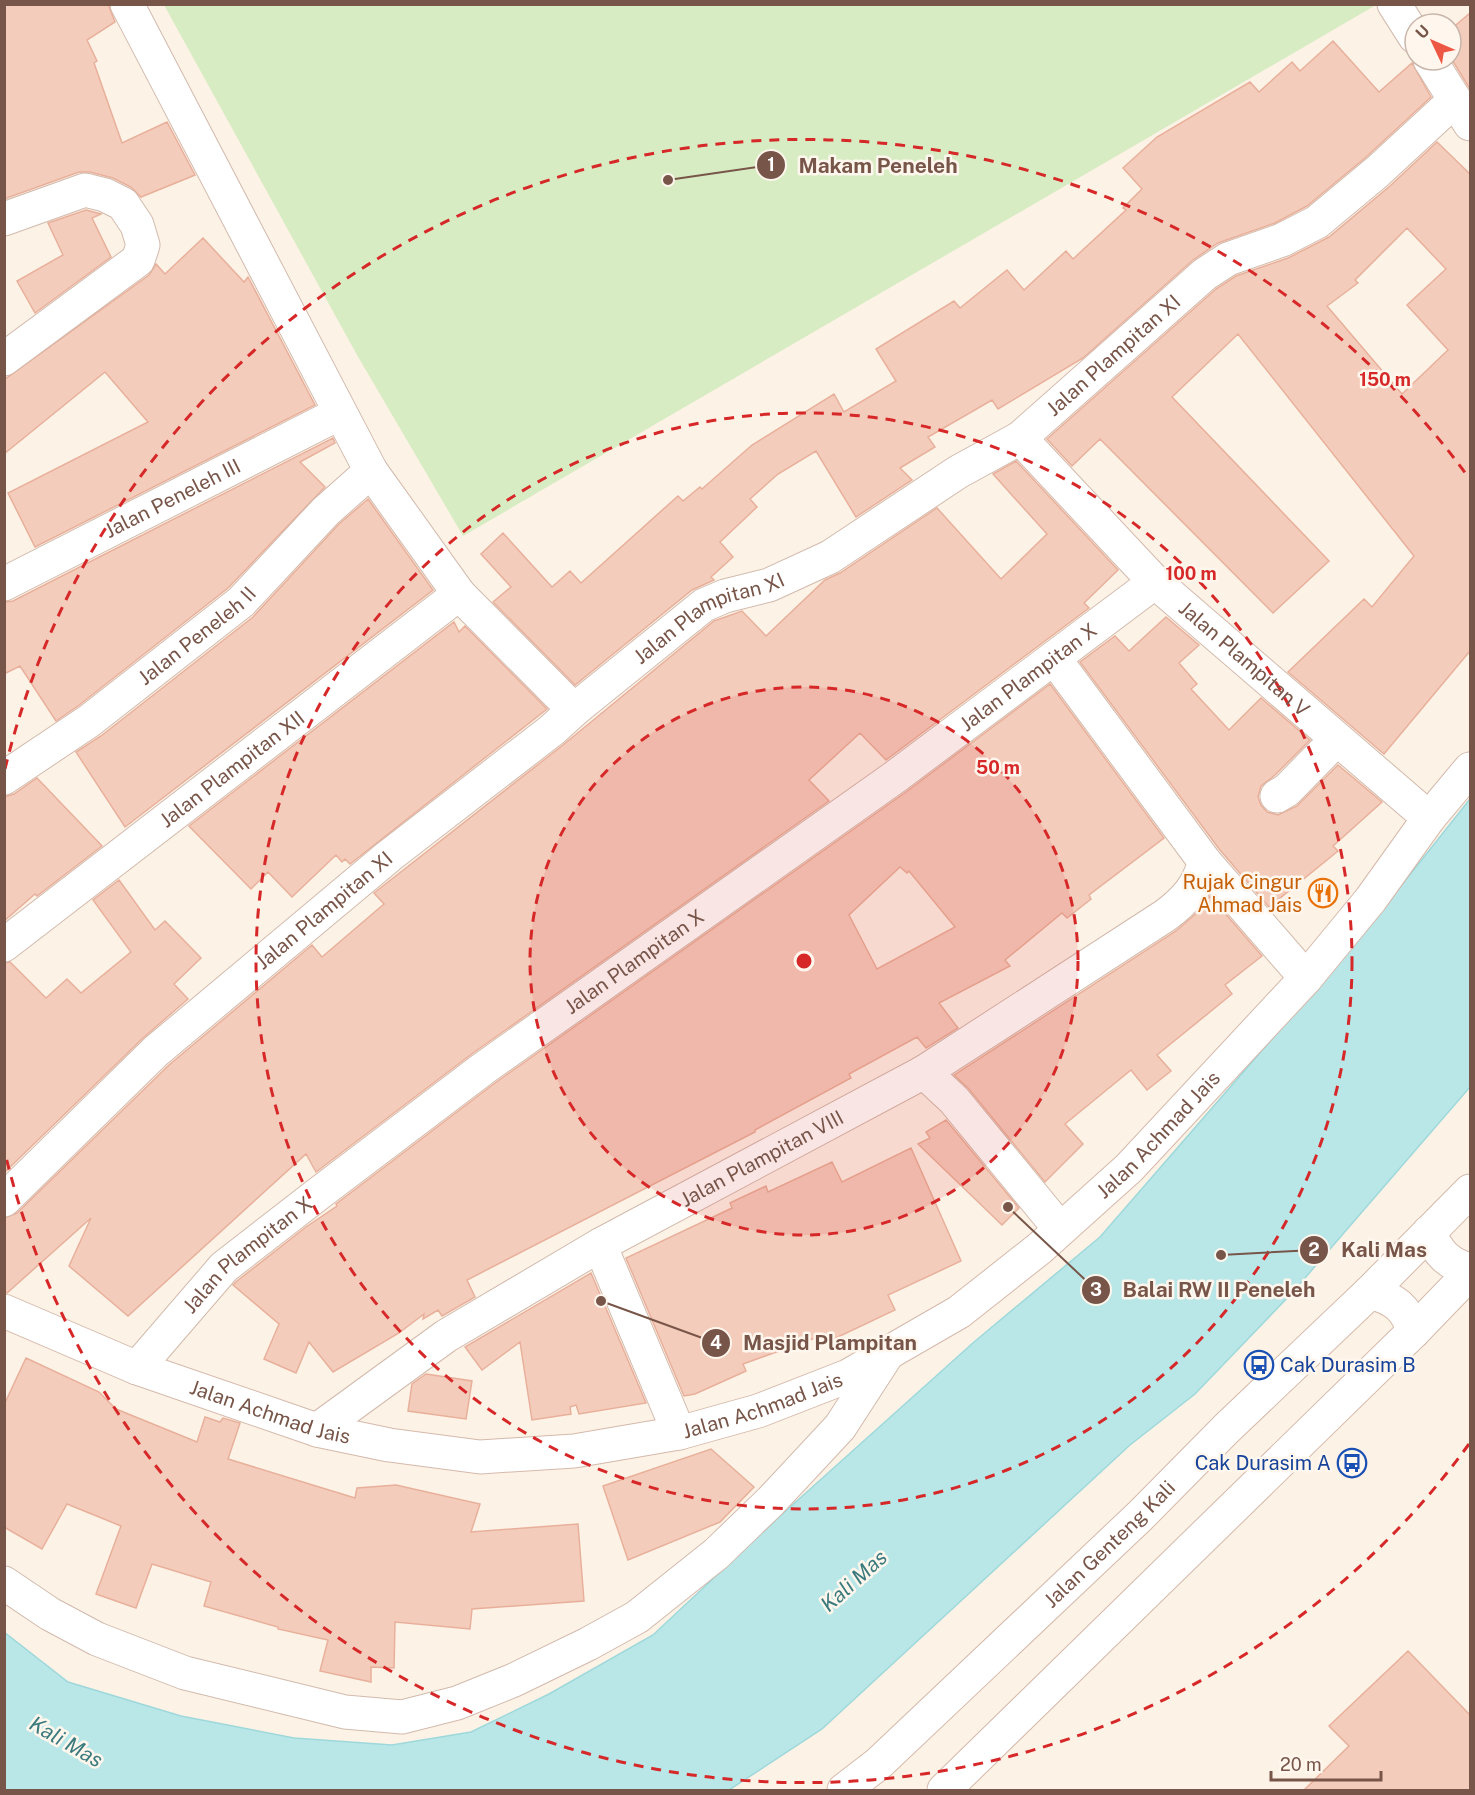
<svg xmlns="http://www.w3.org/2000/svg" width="1475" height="1795" viewBox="0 0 1475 1795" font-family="'Public Sans',sans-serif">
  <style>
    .green { fill: #d8ecc3 }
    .water { fill: #b9e7e8; stroke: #9ed8db; stroke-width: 1.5 }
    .building { fill: #f4ccbc; stroke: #e8b09b; stroke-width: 1.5; fill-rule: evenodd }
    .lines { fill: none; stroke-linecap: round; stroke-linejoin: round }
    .street-casing { stroke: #d2baad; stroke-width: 35 }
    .secondary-casing { stroke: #d5b9ab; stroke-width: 35 }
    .street { stroke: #fff; stroke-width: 33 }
    .secondary { stroke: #fff; stroke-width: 33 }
    .ring { fill: none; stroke: #d62828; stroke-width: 3; stroke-dasharray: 10 8 }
    .labels { text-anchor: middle; stroke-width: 5; stroke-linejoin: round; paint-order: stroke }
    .street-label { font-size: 20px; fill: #785549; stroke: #fff6ed }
    .food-label { font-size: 20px; fill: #c56008; stroke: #fff6ed; text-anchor: end }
    .transit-label { font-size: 20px; fill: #164399; stroke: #fff6ed; text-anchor: start }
    .water-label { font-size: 21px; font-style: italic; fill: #3b7b7e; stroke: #fff6ed }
    .centre { fill: #d62828; stroke: #fff6ed; stroke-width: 3 }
    .ring-label { font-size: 18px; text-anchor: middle; font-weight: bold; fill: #d62828; stroke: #fff6ed; stroke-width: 5; stroke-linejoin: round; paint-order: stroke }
    .leader { fill: none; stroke: #785549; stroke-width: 2 }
    .callout-dot { fill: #785549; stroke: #fff6ed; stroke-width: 2 }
    .mark-label { font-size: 18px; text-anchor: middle; font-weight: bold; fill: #fff }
    .callout-label { font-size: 21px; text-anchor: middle; font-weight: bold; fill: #785549; stroke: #fff6ed; stroke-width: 5; stroke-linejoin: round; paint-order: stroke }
  </style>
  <rect width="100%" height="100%" fill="#fdf2e6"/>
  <path class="green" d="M 164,5 L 1376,5 L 463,536 L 357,355 Z"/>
  <path class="water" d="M 1470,799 L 1470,1087 L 1292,1293 L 1195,1394 L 1130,1445 L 822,1729 L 729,1790 L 5,1790 L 4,1632 L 68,1682 L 181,1716 L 294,1738 L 392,1745 L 471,1732 L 549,1694 L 653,1635 L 779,1517 L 974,1342 L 1100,1237 L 1358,940 Z"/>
  <path class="building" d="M 4,4 L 108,4 L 115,22 L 87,40 L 97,61 L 94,63 L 122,143 L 167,122 L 195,175 L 141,197 L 131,187 L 113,178 L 90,172 L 79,172 L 4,199 Z
    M 1470,13 L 1470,89 L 1451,58 L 1451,29 Z
    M 1333,41 L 1379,92 L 1412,63 L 1431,97 L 1365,158 L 1307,206 L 1275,223 L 1218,243 L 1193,260 L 1083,358 L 998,409 L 992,400 L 928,437 L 935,447 L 900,468 L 912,480 L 856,517 L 816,451 L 778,474 L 750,499 L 757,507 L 720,542 L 733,557 L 711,577 L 714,580 L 692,590 L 575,685 L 493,602 L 511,587 L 481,554 L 503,533 L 552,587 L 570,571 L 581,583 L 678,496 L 683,501 L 700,487 L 702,489 L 752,445 L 834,394 L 844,412 L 896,381 L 876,349 L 954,301 L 960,308 L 1007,270 L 1024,290 L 1066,251 L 1073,259 L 1126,210 L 1123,208 L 1142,189 L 1123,168 L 1157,137 L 1250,82 L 1259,92 L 1292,62 L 1300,71 Z
    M 1437,142 L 1470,174 L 1470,651 L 1384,754 L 1288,672 L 1364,599 L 1372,607 L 1414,556 L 1238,334 L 1172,397 L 1329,561 L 1273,613 L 1100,439 L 1072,466 L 1047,439 L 1216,289 L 1236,276 L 1288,258 L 1329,237 L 1390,186 ZM 1407,228 L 1446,269 L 1407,305 L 1448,350 L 1402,394 L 1327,306 L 1358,283 L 1355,280 Z
    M 86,210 L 101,214 L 92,218 L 111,257 L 35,313 L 17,281 L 63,255 L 48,223 Z
    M 203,238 L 244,282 L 248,277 L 315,405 L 35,547 L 8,493 L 148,422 L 105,372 L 4,454 L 4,380 L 149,275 L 156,264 L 165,274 Z
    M 333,438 L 335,443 L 300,462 L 325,487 L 228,588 L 78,706 L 56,721 L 20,666 L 4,674 L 4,602 L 13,601 Z
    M 1016,461 L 1118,570 L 1084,603 L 1089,608 L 886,760 L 860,733 L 809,780 L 829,801 L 473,1053 L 316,1172 L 306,1154 L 128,1316 L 69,1266 L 91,1218 L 7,1293 L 4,1293 L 4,1218 L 17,1213 L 169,1065 L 312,945 L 322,957 L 384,904 L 374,893 L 563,745 L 714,621 L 742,611 L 766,636 L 825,580 L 840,573 L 937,508 L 1001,579 L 1047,534 L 993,474 Z
    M 368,499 L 433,590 L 125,827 L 76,752 L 101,736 L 253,617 L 339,524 Z
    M 1166,617 L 1199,645 L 1179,663 L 1197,684 L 1191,689 L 1229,730 L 1261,698 L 1310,740 L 1275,775 L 1261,786 L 1258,797 L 1261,805 L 1267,812 L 1278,815 L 1297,806 L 1338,765 L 1382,802 L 1333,846 L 1338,851 L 1269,907 L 1220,850 L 1080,662 L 1115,636 L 1129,651 Z
    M 454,622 L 459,632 L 465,626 L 547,709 L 350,864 L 345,859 L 342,862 L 336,855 L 292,897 L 268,872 L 251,889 L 189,826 Z
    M 1050,684 L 1164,838 L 1089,895 L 1091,899 L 1067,918 L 1062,913 L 1005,960 L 1010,966 L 939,1003 L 958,1028 L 926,1048 L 917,1037 L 849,1074 L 851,1078 L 755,1130 L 755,1132 L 467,1280 L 475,1297 L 442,1316 L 438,1310 L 423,1319 L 424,1314 L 399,1333 L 333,1372 L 309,1342 L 296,1373 L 264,1359 L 279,1324 L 233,1285 L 237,1281 L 306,1227 L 337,1206 L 336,1204 L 495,1083 L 906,792 ZM 900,867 L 907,873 L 909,871 L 955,927 L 877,969 L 849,915 Z
    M 37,778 L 102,846 L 37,896 L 35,894 L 4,921 L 4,797 L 14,794 Z
    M 119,880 L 155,930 L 165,921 L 201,958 L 174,984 L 188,999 L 143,1038 L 4,1173 L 4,963 L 10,962 L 46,998 L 67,979 L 81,993 L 131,952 L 93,900 Z
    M 1210,896 L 1262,956 L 1225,985 L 1232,994 L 1157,1055 L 1171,1071 L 1147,1090 L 1131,1070 L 1065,1124 L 1083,1144 L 1045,1182 L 968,1088 L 954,1075 L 1176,931 L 1199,911 Z
    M 946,1120 L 1019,1208 L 1002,1225 L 918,1144 L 930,1138 L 926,1132 Z
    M 911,1148 L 961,1261 L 888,1295 L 895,1310 L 819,1346 L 815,1338 L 743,1364 L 746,1371 L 695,1394 L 684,1396 L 626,1258 L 732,1208 L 730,1203 L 766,1186 L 768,1192 L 832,1162 L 842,1182 Z
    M 591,1273 L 646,1403 L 579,1414 L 576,1405 L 570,1407 L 571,1414 L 532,1420 L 520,1342 L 482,1370 L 465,1347 Z
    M 26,1358 L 99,1392 L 116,1409 L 197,1442 L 205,1417 L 220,1422 L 223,1418 L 240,1423 L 228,1459 L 355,1498 L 357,1488 L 396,1485 L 480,1504 L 471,1532 L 578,1524 L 584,1601 L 472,1609 L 470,1629 L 395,1622 L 394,1668 L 371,1667 L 371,1682 L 320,1671 L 328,1640 L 278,1629 L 278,1627 L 204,1606 L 211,1582 L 152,1564 L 136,1608 L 96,1594 L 121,1526 L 67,1504 L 42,1549 L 4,1527 L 4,1405 Z
    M 426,1374 L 472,1381 L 466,1419 L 408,1411 L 412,1384 Z
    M 711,1449 L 754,1487 L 720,1522 L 628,1560 L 603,1486 Z
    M 1408,1651 L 1470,1715 L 1470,1791 L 1303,1791 L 1349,1746 L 1329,1726 Z"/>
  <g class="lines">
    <g class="street-casing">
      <g id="street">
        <path d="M 127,4 L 371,471 L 459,594 L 574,710"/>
        <path d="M 1394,4 L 1415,37"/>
        <path d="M 1430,60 L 1470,124"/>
        <path d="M 4,219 L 85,190 L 105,195 L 123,204 L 137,225 L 143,245 L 138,260 L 4,359"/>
        <path id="s1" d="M 1020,438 L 1155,582 L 1429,818"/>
        <path id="s2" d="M 4,584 L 340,413"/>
        <path d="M 1054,658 L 1205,862 L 1306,978"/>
        <path id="s3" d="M 4,778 L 89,721 L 241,602 L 326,511 L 371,471"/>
        <path d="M 1277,796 L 1287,790 L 1336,740"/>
        <path id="s4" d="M 4,945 L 459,594"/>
        <path d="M 924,1072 L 954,1100 L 1060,1229"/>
        <path id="s5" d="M 4,1200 L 156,1051 L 389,856 L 552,730 L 574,710 L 704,605 L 725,596 L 769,585 L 830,557 L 958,472 L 1020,438 L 1205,274 L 1228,259 L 1282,240 L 1317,222 L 1377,172 L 1455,100"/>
        <path d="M 600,1245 L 679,1433"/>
        <path id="s6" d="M 137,1368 L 224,1267 L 318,1194 L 484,1068 L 895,777 L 1155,582"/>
        <path id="s7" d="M 317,1430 L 446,1336 L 600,1245 L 924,1072 L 1166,915 C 1187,899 1197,887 1205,862"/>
        <path d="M 4,1583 L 50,1614 L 97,1639 L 185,1673 L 345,1712 L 402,1717 L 457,1703 L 514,1680 L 588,1644 L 637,1617 L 716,1554 L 771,1501 L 840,1427 L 888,1353"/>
      </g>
    </g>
    <g class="secondary-casing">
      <g id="secondary">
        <path d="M 1429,1232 C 1438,1253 1448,1264 1470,1270"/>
        <path d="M 1370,1292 C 1394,1299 1407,1307 1413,1332"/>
        <path id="s8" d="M 4,1311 L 137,1368 L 317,1430 L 389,1445 L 480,1457 L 574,1451 L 679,1433 L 758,1411 L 848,1376 L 959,1312 L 1040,1248 L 1129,1168 L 1306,978 L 1371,899 L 1429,818 L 1470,769"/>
        <path id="s9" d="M 844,1790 L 879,1763 L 1140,1516 L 1226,1429 L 1370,1292 L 1470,1191"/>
        <path d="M 944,1790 L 1413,1332 L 1470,1273"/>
      </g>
    </g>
    <use href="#street" class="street"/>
    <use href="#secondary" class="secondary"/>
  </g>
  <circle cx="804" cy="961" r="274" fill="#d62828" fill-opacity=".12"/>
  <g class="ring">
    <circle cx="804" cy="961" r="274"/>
    <circle cx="804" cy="961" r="548"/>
    <path d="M1469 1444A822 822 0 0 1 5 1153M5 769A822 822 0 0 1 1469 478"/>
  </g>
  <defs>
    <g id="restaurant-ring" transform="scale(1.5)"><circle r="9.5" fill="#fff6ed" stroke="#e8710a" stroke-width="1.5"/><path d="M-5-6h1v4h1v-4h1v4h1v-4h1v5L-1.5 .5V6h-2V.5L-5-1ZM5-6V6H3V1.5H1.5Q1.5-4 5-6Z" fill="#e8710a"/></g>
    <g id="bus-ring" transform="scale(1.5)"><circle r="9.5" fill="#fff6ed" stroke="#1a4fb4" stroke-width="1.5"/><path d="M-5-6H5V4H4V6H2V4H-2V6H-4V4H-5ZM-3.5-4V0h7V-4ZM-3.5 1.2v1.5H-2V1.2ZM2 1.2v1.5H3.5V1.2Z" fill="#1a4fb4"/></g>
  </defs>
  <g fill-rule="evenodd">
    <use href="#restaurant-ring" x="1323" y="893"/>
    <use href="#bus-ring" x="1259" y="1365"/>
    <use href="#bus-ring" x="1352" y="1463"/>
  </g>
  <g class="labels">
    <g class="street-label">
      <text dy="7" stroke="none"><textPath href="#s5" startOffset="1404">Jalan Plampitan XI</textPath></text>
      <text dy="7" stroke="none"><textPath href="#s2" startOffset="189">Jalan Peneleh III</textPath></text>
      <text dy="7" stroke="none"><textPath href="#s5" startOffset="918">Jalan Plampitan XI</textPath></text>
      <text dy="7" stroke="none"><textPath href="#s3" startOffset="240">Jalan Peneleh II</textPath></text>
      <text dy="7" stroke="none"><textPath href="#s1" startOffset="315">Jalan Plampitan V</textPath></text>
      <text dy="7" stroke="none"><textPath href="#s6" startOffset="1131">Jalan Plampitan X</textPath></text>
      <text dy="7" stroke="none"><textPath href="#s4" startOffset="288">Jalan Plampitan XII</textPath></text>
      <text dy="7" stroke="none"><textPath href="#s5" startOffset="432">Jalan Plampitan XI</textPath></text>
      <text dy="7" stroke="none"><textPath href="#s6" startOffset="645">Jalan Plampitan X</textPath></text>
      <text dy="7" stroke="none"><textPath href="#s8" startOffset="1275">Jalan Achmad Jais</textPath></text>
      <text dy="7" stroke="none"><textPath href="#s7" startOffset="522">Jalan Plampitan VIII</textPath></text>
      <text dy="7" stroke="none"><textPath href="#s6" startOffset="159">Jalan Plampitan X</textPath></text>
      <text dy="7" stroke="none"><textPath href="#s8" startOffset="789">Jalan Achmad Jais</textPath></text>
      <text dy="7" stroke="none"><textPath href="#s8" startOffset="285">Jalan Achmad Jais</textPath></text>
      <text dy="7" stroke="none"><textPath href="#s9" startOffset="362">Jalan Genteng Kali</textPath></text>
    </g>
    <g class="food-label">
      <text x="1302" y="889">Rujak Cingur<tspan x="1302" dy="23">Ahmad Jais</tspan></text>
    </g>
    <g class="transit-label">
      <text x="1280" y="1372">Cak Durasim B</text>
      <text x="1331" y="1470" text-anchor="end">Cak Durasim A</text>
    </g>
    <g class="water-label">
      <text transform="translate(854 1581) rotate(-42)" y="7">Kali Mas</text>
      <text transform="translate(66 1742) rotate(30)" y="7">Kali Mas</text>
    </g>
  </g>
  <circle cx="804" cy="961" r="9" class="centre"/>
  <g class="ring-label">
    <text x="1385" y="386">150 m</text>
    <text x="1191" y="580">100 m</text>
    <text x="998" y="774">50 m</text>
  </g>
  <path class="leader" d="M668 180L771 165M1221 1255L1314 1250M1008 1207L1096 1290M601 1301L716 1343"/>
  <g class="callout-dot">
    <circle cx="668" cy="180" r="6"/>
    <circle cx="1221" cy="1255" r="6"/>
    <circle cx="1008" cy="1207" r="6"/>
    <circle cx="601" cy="1301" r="6"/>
    <circle cx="771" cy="165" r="15"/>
    <circle cx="1314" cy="1250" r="15"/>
    <circle cx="1096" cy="1290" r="15"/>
    <circle cx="716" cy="1343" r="15"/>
  </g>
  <g class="mark-label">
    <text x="771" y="171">1</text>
    <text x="1314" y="1256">2</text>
    <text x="1096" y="1296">3</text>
    <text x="716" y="1349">4</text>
  </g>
  <g class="callout-label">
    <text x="878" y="173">Makam Peneleh</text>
    <text x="1384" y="1257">Kali Mas</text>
    <text x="1219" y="1297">Balai RW II Peneleh</text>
    <text x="830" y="1350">Masjid Plampitan</text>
  </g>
  <rect width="1475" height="1795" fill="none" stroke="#785549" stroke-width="12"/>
  <g transform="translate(1433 42) rotate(314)"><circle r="28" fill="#fff6ed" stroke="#c9b6ab" stroke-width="1.5"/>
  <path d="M0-4.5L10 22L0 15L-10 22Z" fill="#ed5845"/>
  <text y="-9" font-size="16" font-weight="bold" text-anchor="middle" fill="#785549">U</text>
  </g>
  <path d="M1271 1771v9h110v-9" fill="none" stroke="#785549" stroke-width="3"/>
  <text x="1280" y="1771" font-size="18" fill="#785549" stroke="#fff6ed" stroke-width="4.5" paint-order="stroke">20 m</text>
</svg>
